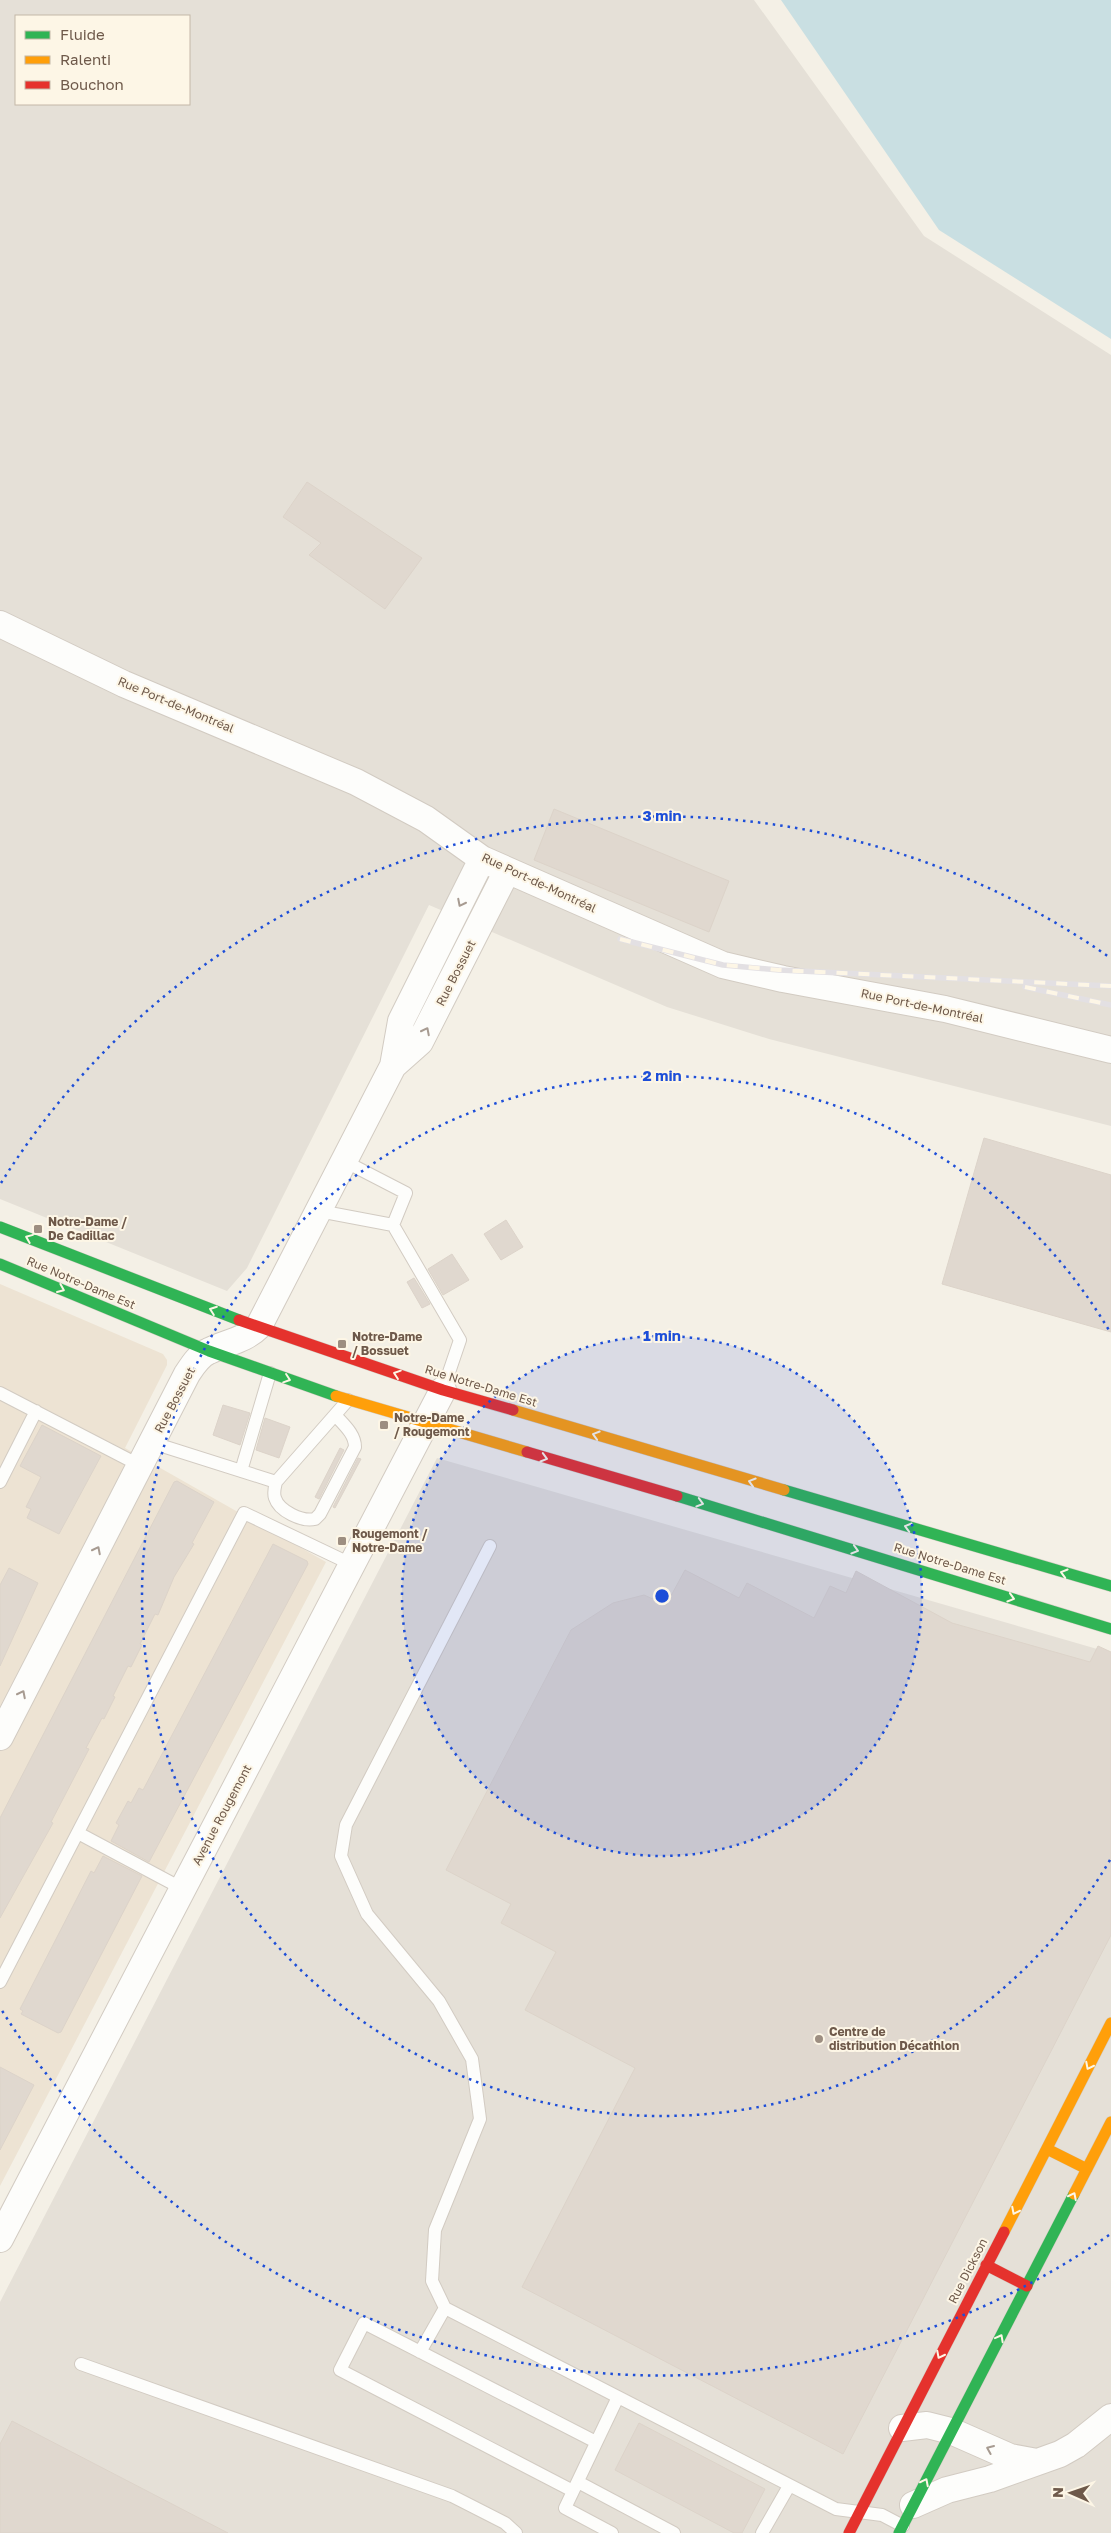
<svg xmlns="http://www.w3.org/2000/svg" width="1111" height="2533" viewBox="0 0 1111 2533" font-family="'Golos Text',sans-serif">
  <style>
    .residential { fill: #ede3d3 }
    .industrial { fill: #e5e0d7; fill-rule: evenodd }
    .water { fill: #c9dfe2 }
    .building { fill: #e0d8cf; stroke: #dcd3c9 }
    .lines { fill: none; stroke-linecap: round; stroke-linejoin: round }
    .lane-casing { stroke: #d2cbc2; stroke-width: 14 }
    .street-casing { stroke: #d2cbc2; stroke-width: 28 }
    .fast-casing { stroke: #d3ccc3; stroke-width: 12 }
    .slow-casing { stroke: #d3ccc3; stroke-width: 12 }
    .jam-casing { stroke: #d3ccc3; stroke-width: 12 }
    .lane { stroke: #fdfdfb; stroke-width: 12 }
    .street { stroke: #fdfdfb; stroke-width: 26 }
    .fast { stroke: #30b455; stroke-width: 11 }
    .slow { stroke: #ff9f0a; stroke-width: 11 }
    .jam { stroke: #e5322d; stroke-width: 11 }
    .rail-casing { stroke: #e3e0e3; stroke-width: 5.5 }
    .rail { stroke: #fdf6e6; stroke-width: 4; stroke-dasharray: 11; stroke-linecap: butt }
    .oneway { stroke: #a79b91 }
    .oneway2 { stroke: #fdf6e6 }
    .ring { fill: none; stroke: #1d4ed8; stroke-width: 2.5; stroke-dasharray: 2.5 5 }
    .poi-dot { fill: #9d8e81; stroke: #fdf6e6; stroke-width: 2 }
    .labels { text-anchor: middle; stroke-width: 4; stroke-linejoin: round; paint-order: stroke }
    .street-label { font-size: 12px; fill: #6e594a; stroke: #fdf6e6 }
    .poi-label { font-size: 12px; font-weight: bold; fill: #6e594a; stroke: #fdf6e6; text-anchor: start }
    .centre { fill: #1d4ed8; stroke: #fdf6e6; stroke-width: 2.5 }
    .ring-label { font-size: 15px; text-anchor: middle; font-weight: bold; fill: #1d4ed8; stroke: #fdf6e6; stroke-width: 4; stroke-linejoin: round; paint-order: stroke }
  </style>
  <rect width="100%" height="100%" fill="#f4f0e6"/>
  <path class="residential" d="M 0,1284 L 163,1354 L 167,1360 L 167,1365 L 125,1448 L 326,1562 L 0,2186 Z"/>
  <path class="industrial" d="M 0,0 L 754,0 L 924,236 L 1111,355 L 1111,1126 L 769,1039 L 667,1007 L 429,905 L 247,1268 L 227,1291 L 0,1199 ZM 16,16 L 189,16 L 189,104 L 16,104 Z
    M 437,1458 L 1111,1653 L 1111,2533 L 0,2533 L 0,2302 Z"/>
  <path class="water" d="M 781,0 L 1111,0 L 1111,339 L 939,230 Z"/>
  <path class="building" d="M 307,482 L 422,558 L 385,609 L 309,555 L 321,543 L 283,517 Z
    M 554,809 L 729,881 L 709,932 L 534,860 Z
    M 984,1138 L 1111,1175 L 1111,1332 L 942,1284 Z
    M 506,1220 L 523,1247 L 501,1260 L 484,1234 Z
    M 452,1254 L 469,1280 L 443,1295 L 428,1269 Z
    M 414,1278 L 430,1304 L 422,1308 L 407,1282 Z
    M 223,1405 L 250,1413 L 240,1445 L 213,1435 Z
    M 265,1418 L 290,1427 L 279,1458 L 256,1450 Z
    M 42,1425 L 101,1456 L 59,1534 L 27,1518 L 31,1509 L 26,1507 L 41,1477 L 20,1466 Z
    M 340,1448 L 344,1450 L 319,1499 L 315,1497 Z
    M 358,1458 L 361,1459 L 335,1508 L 333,1507 Z
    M 177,1481 L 214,1502 L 192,1543 L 194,1544 L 174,1577 L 158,1615 L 155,1614 L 140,1644 L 142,1645 L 131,1667 L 128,1666 L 113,1696 L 115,1697 L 104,1719 L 102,1718 L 86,1748 L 89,1749 L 51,1822 L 53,1823 L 0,1918 L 0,1818 L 174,1482 Z
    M 273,1544 L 307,1561 L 308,1564 L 149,1862 L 111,1841 L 119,1825 L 116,1823 L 128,1801 L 131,1803 L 139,1788 L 143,1790 Z
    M 9,1568 L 38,1583 L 0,1666 L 0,1585 Z
    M 685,1570 L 739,1598 L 747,1583 L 814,1618 L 830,1586 L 846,1593 L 856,1571 L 952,1623 L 1090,1662 L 1098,1646 L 1111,1652 L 1111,1935 L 843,2454 L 522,2287 L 635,2068 L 525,2010 L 556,1952 L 501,1923 L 511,1904 L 446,1870 L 571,1630 L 613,1603 L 644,1595 L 666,1605 Z
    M 103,1856 L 142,1876 L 61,2032 L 58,2033 L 21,2014 L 23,2011 L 20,2009 L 91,1871 L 94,1873 Z
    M 0,2067 L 34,2085 L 0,2150 Z
    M 12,2421 L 228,2533 L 0,2533 L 0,2444 Z
    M 639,2423 L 765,2489 L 742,2533 L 734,2533 L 615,2470 Z"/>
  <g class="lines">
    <g class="lane-casing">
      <path id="lane" d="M 344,1161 L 406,1193 L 393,1225
        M 319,1211 L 393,1225 L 460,1340 L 443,1390
        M 0,1393 L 141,1466
        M 153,1443 L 276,1482 L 348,1400
        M 241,1471 L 270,1373
        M 0,1482 L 36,1411
        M 276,1482 C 275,1487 273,1492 275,1498 C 279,1511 302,1522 315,1519 L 320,1514 L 355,1447 C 355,1434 344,1425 335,1415
        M 490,1546 L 346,1825 L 341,1856 L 367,1914 L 439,2001 L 472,2059 L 480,2119 L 435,2230 L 432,2281 L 445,2308 L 618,2397
        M 78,1833 L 183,1889
        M 0,1982 L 244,1513 L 353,1565
        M 420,2352 L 445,2308
        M 81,2364 L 452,2496 L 505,2523 L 516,2533
        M 578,2482 L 674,2533
        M 573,2491 L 340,2370 L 364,2323 L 596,2442
        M 612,2533 L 565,2508 L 618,2397 L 836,2509 L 882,2515 L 903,2526
        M 762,2533 L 789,2486"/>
    </g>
    <g class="street-casing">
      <path id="street" d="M 0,624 L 124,684 L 356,782 L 426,819 L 482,859 L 723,965 L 783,979 L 945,1009 L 1111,1050
        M 393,1066 L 420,1042 L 507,871
        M 0,1737 L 187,1374 C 193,1365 199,1355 209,1351 C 227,1342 244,1341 259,1326 L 393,1066 L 401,1021 L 482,859
        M 0,2239 L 443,1390
        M 902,2428 L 927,2425 L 951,2431 L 1010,2457 L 1037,2462
        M 913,2505 L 947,2490 L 990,2479 L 1060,2454 L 1076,2445 L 1111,2417"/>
    </g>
    <g class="fast-casing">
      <path id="fast" d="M 0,1227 L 239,1320
        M 0,1264 L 209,1351 L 336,1396
        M 784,1490 L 1111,1586
        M 677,1496 L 1111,1629
        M 899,2533 L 1074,2194"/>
    </g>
    <g class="slow-casing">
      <path id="slow" d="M 336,1396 L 527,1452
        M 513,1410 L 784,1490
        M 1047,2149 L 1087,2169
        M 1074,2194 L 1111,2122
        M 1004,2232 L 1111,2023"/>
    </g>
    <g class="jam-casing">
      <path id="jam" d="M 239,1320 L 443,1390 L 513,1410
        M 527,1452 L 677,1496
        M 986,2265 L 1027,2286
        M 849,2533 L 1004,2232"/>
    </g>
    <use href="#lane" class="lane"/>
    <use href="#street" class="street"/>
    <use href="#fast" class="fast"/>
    <use href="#slow" class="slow"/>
    <use href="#jam" class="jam"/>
    <g class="rail-casing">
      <path id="rail" d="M 620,939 L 723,965 L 779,970 L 1111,986
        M 1025,987 L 1111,1005"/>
    </g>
    <use href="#rail" class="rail"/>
  </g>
  <defs><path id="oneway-chevron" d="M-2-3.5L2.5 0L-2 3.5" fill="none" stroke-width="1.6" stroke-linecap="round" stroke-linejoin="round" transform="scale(1.25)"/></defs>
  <g class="oneway">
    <use href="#oneway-chevron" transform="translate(461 903) rotate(117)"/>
    <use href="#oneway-chevron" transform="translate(426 1031) rotate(-63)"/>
    <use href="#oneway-chevron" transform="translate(97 1550) rotate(-63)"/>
    <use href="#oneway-chevron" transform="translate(22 1694) rotate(-63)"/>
    <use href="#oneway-chevron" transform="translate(990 2449) rotate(-157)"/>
  </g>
  <g class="oneway2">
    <use href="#oneway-chevron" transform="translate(29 1238) rotate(-158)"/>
    <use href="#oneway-chevron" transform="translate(61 1289) rotate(23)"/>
    <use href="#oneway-chevron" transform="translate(213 1310) rotate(-160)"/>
    <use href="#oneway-chevron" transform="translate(397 1374) rotate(-161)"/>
    <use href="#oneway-chevron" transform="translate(287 1379) rotate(19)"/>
    <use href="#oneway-chevron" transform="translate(596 1435) rotate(-163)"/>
    <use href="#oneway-chevron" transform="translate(544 1458) rotate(16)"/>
    <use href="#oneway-chevron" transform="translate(752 1482) rotate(-163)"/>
    <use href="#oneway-chevron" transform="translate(700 1503) rotate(16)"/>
    <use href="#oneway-chevron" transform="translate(908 1527) rotate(-164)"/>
    <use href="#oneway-chevron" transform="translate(855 1550) rotate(17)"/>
    <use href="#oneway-chevron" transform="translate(1064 1573) rotate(-164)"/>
    <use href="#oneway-chevron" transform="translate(1011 1598) rotate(17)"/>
    <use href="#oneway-chevron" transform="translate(1089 2066) rotate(117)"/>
    <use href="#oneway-chevron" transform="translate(1073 2196) rotate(-63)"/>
    <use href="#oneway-chevron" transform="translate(1015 2211) rotate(117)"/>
    <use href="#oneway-chevron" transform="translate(1000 2338) rotate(-62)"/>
    <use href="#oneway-chevron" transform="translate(940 2355) rotate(117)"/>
    <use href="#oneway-chevron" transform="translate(925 2482) rotate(-63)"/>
  </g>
  <circle cx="662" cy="1596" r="260" fill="#1d4ed8" fill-opacity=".12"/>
  <g class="ring">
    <circle cx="662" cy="1596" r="260"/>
    <path d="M1110 1860A520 520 0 1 1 1110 1332"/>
    <path d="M1109 2235A780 780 0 0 1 1 2009M1 1183A780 780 0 0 1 1109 957"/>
  </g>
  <g class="poi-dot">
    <rect x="33" y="1224" width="10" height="10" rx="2.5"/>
    <rect x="337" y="1339" width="10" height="10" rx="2.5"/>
    <rect x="379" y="1420" width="10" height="10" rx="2.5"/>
    <rect x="337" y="1536" width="10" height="10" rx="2.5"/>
    <circle cx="819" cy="2039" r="5"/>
  </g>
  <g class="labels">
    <g class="street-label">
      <text transform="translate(176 705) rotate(23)" y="4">Rue Port-de-Montréal</text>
      <text transform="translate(539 883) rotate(25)" y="4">Rue Port-de-Montréal</text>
      <text transform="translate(456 973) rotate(-63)" y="4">Rue Bossuet</text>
      <text transform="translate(922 1006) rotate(12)" y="4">Rue Port-de-Montréal</text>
      <text transform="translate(81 1283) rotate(23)" y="4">Rue Notre-Dame Est</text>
      <text transform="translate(481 1386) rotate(17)" y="4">Rue Notre-Dame Est</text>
      <text transform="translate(175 1400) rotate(-62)" y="4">Rue Bossuet</text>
      <text transform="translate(950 1564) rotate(17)" y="4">Rue Notre-Dame Est</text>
      <text transform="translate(222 1815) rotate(-62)" y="4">Avenue Rougemont</text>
      <text transform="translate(968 2271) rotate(-63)" y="4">Rue Dickson</text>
    </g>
    <g class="poi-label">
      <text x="48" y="1226">Notre-Dame /<tspan x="48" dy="14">De Cadillac</tspan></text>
      <text x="352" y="1341">Notre-Dame<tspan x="352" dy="14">/ Bossuet</tspan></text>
      <text x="394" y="1422">Notre-Dame<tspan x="394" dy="14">/ Rougemont</tspan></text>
      <text x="352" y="1538">Rougemont /<tspan x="352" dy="14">Notre-Dame</tspan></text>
      <text x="829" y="2036">Centre de<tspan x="829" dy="14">distribution Décathlon</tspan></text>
    </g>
  </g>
  <circle cx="662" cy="1596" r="8" class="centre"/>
  <g class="ring-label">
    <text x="662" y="821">3 min</text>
    <text x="662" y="1081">2 min</text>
    <text x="662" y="1341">1 min</text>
  </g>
  <rect x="15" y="15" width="175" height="90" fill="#fdf6e6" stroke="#c4b7a8"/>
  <rect x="25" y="31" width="25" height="8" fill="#30b455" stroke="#c4b7a8"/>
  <text x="60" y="40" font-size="15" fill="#6e594a">Fluide</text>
  <rect x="25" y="56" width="25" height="8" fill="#ff9f0a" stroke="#c4b7a8"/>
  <text x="60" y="65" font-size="15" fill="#6e594a">Ralenti</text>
  <rect x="25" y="81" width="25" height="8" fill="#e5322d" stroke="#c4b7a8"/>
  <text x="60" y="90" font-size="15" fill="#6e594a">Bouchon</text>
  <g transform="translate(1071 2493) rotate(272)" stroke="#fdf6e6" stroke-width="4" paint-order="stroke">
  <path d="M0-4L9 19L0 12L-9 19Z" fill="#6e594a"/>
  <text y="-8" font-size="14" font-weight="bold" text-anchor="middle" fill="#6e594a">N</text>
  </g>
</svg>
